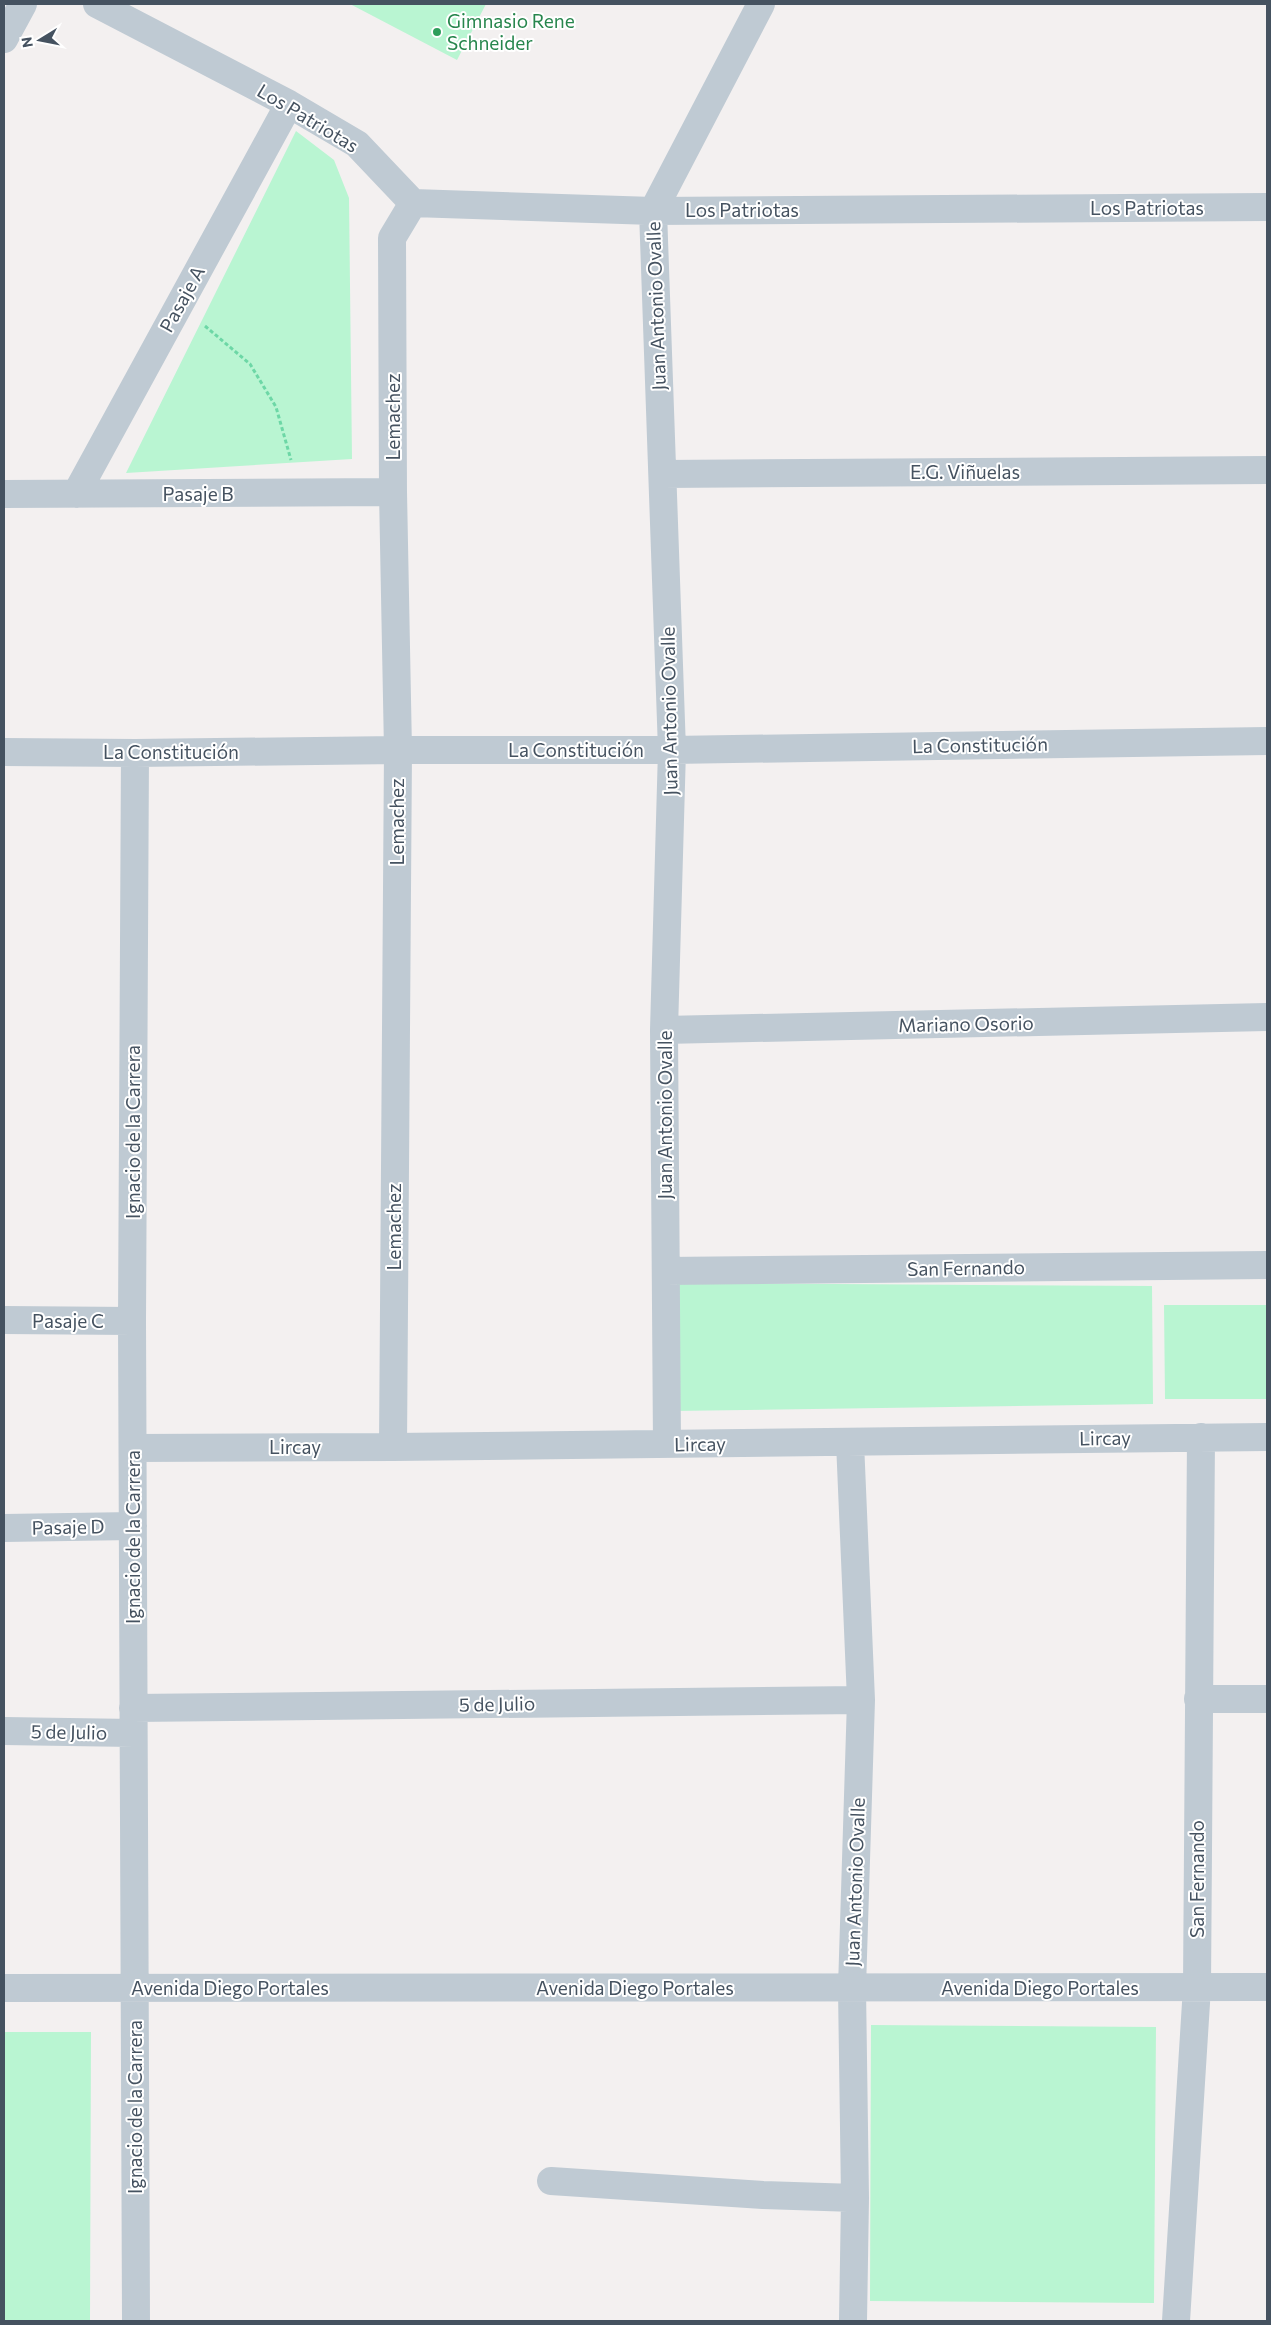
<svg xmlns="http://www.w3.org/2000/svg" width="1271" height="2325" viewBox="0 0 1271 2325" font-family="Commissioner,sans-serif">
  <style>
    .green { fill: #b9f5d2 }
    .lines { fill: none; stroke-linecap: round; stroke-linejoin: round }
    .path { stroke: #6dd7a6; stroke-width: 3; stroke-dasharray: 4 2.5; stroke-linecap: butt }
    .minor { stroke: #bfcad3; stroke-width: 28 }
    .leisure-dot { fill: #2e9e5b; stroke: #fff; stroke-width: 2 }
    .labels { text-anchor: middle; stroke-width: 4; stroke-linejoin: round; paint-order: stroke }
    .leisure-label { font-size: 19px; fill: #27864d; stroke: #fff; text-anchor: start }
    .street-label { font-size: 19px; fill: #455260; stroke: #fff }
  </style>
  <rect width="100%" height="100%" fill="#f3f0f0"/>
  <path class="green" d="M 350,4 L 486,4 L 457,60 Z
    M 296,131 L 334,160 L 349,198 L 352,459 L 126,473 Z
    M 677,1283 L 1152,1286 L 1153,1404 L 672,1411 Z
    M 1164,1305 L 1267,1305 L 1267,1399 L 1165,1399 Z
    M 871,2025 L 1156,2027 L 1154,2303 L 870,2301 Z
    M 4,2032 L 91,2032 L 90,2321 L 4,2321 Z"/>
  <g class="lines">
    <path class="path" d="M 205,326 L 250,364 L 276,407 L 291,460"/>
    <path class="minor" d="M 97,4 L 289,104 L 357,144 L 413,203 L 653,211 L 1267,207
      M 4,39 L 23,4
      M 663,474 L 1267,470
      M 4,494 L 393,492
      M 76,494 L 289,104
      M 4,752 L 135,753 L 398,750 L 672,750 L 1267,741
      M 135,753 L 132,1321 L 136,2321
      M 664,1030 L 1267,1017
      M 666,1271 L 1267,1265
      M 4,1320 L 132,1321
      M 850,1442 L 861,1700 L 852,1988 L 855,2198 L 853,2321
      M 667,1444 L 664,1030 L 672,750 L 653,211 L 761,4
      M 393,1447 L 398,750 L 393,492 L 392,238 L 413,203
      M 133,1448 L 393,1447 L 1267,1437
      M 4,1528 L 133,1526
      M 1198,1699 L 1267,1699
      M 133,1708 L 861,1700
      M 4,1731 L 133,1733
      M 4,1988 L 1267,1987
      M 551,2181 L 763,2195 L 855,2198
      M 1176,2321 L 1197,1987 L 1201,1437"/>
  </g>
  <circle class="leisure-dot" cx="437" cy="32" r="5"/>
  <g class="labels">
    <g class="leisure-label">
      <text x="447" y="28">Gimnasio Rene<tspan x="447" dy="22">Schneider</tspan></text>
    </g>
    <g class="street-label">
      <text transform="translate(308 118) rotate(31)" y="7">Los Patriotas</text>
      <text x="1147" y="215">Los Patriotas</text>
      <text x="742" y="217">Los Patriotas</text>
      <text transform="translate(182 299) rotate(-61)" y="7">Pasaje A</text>
      <text transform="translate(656 306) rotate(-92)" y="7">Juan Antonio Ovalle</text>
      <text transform="translate(393 417) rotate(-90)" y="7">Lemachez</text>
      <text x="965" y="479">E.G. Viñuelas</text>
      <text x="198" y="501">Pasaje B</text>
      <text transform="translate(669 711) rotate(-91)" y="7">Juan Antonio Ovalle</text>
      <text transform="translate(980 745) rotate(-1)" y="7">La Constitución</text>
      <text x="576" y="757">La Constitución</text>
      <text x="171" y="759">La Constitución</text>
      <text transform="translate(397 822) rotate(-90)" y="7">Lemachez</text>
      <text transform="translate(966 1024) rotate(-1)" y="7">Mariano Osorio</text>
      <text transform="translate(665 1115) rotate(-90)" y="7">Juan Antonio Ovalle</text>
      <text transform="translate(133 1132) rotate(-90)" y="7">Ignacio de la Carrera</text>
      <text transform="translate(394 1227) rotate(-90)" y="7">Lemachez</text>
      <text transform="translate(966 1268) rotate(-1)" y="7">San Fernando</text>
      <text x="68" y="1328">Pasaje C</text>
      <text transform="translate(1105 1438) rotate(-1)" y="7">Lircay</text>
      <text transform="translate(700 1444) rotate(-1)" y="7">Lircay</text>
      <text x="295" y="1454">Lircay</text>
      <text transform="translate(68 1527) rotate(-1)" y="7">Pasaje D</text>
      <text transform="translate(133 1537) rotate(-90)" y="7">Ignacio de la Carrera</text>
      <text transform="translate(497 1704) rotate(-1)" y="7">5 de Julio</text>
      <text transform="translate(69 1732) rotate(1)" y="7">5 de Julio</text>
      <text transform="translate(1197 1879) rotate(-90)" y="7">San Fernando</text>
      <text transform="translate(855 1882) rotate(-88)" y="7">Juan Antonio Ovalle</text>
      <text x="230" y="1995">Avenida Diego Portales</text>
      <text x="635" y="1995">Avenida Diego Portales</text>
      <text x="1040" y="1995">Avenida Diego Portales</text>
      <text transform="translate(135 2107) rotate(-90)" y="7">Ignacio de la Carrera</text>
    </g>
  </g>
  <rect width="1271" height="2325" fill="none" stroke="#455260" stroke-width="10"/>
  <g transform="translate(40 40) rotate(260)" stroke="#ffffff" stroke-width="4" paint-order="stroke">
  <path d="M0-4L9 19L0 12L-9 19Z" fill="#455260"/>
  <text y="-8" font-size="14" font-weight="bold" text-anchor="middle" fill="#455260">N</text>
  </g>
</svg>
